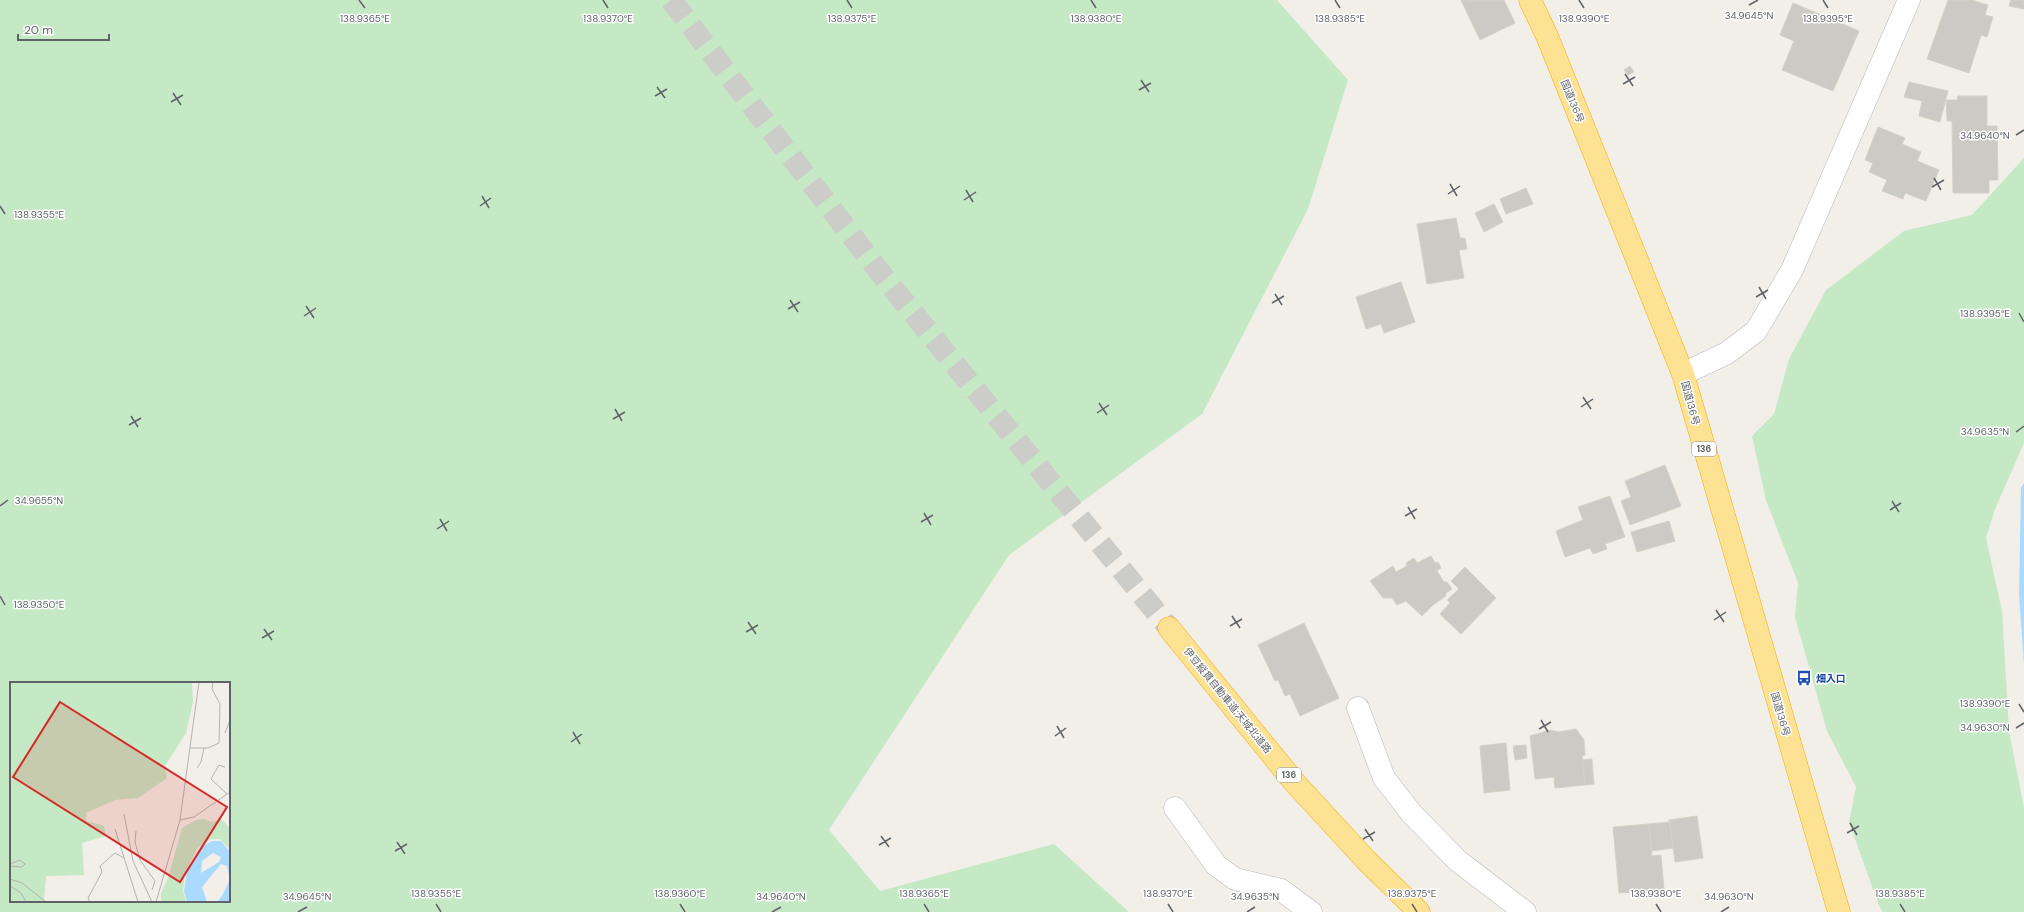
<svg xmlns="http://www.w3.org/2000/svg" width="2024" height="912" viewBox="0 0 2024 912" font-family="'DM Sans','Noto Sans JP',sans-serif">
  <style>
    .green { fill: #c5e8c5; fill-rule: evenodd }
    .water { fill: #aadaff }
    .building { fill: #cccac5; stroke: #d6d1c6 }
    .lines { fill: none; stroke-linecap: round; stroke-linejoin: round }
    .highway-tunnel { stroke: #ccccc8; stroke-width: 22; stroke-dasharray: 22 11; stroke-linecap: butt }
    .street-casing { stroke: #b5b8bc; stroke-width: 23 }
    .highway-casing { stroke: #f9ab00; stroke-width: 23 }
    .street { stroke: #fff; stroke-width: 22 }
    .highway { stroke: #fde293; stroke-width: 22 }
    .ticks { fill: none; stroke: #5f6368; stroke-width: 1.5 }
    .labels { text-anchor: middle; stroke-width: 3; stroke-linejoin: round; paint-order: stroke }
    .shield { fill: #fff; stroke: #8f9295; stroke-width: 1 }
    .shield-label { font-size: 9px; font-weight: bold; fill: #5f6368 }
    .street-label { font-size: 10px; fill: #5f6368; stroke: #fff }
    .transit-label { font-size: 10px; font-weight: bold; fill: #164399; stroke: #fff; text-anchor: start }
    .inset-road { fill: none; stroke: #b3b3b1; stroke-width: 1 }
    .view { fill: #d62828; fill-opacity: 0.15; stroke: #d62828; stroke-width: 2 }
    .inset-edge { fill: none; stroke: #5f6368; stroke-width: 2 }
    .ticks-label { font-size: 10px; text-anchor: middle; fill: #5f6368; stroke: #fff; stroke-width: 3; stroke-linejoin: round; paint-order: stroke }
  </style>
  <rect width="100%" height="100%" fill="#f1efe8"/>
  <path class="green" d="M 0,0 L 1277,0 L 1348,80 L 1308,209 L 1202,414 L 1009,555 L 829,830 L 880,891 L 1054,844 L 1129,912 L 0,912 ZM 11,683 L 229,683 L 229,901 L 11,901 Z
    M 2024,158 L 2024,443 L 1995,509 L 1986,538 L 2002,611 L 2009,731 L 2024,808 L 2024,912 L 1883,912 L 1879,906 L 1849,822 L 1856,787 L 1827,731 L 1795,617 L 1798,583 L 1766,500 L 1752,436 L 1774,414 L 1789,359 L 1826,290 L 1904,231 L 1972,215 Z"/>
  <path class="water" d="M 2024,483 L 2024,665 L 2019,595 L 2021,488 Z"/>
  <path class="building" d="M 1461,0 L 1504,0 L 1515,23 L 1480,40 Z
    M 1948,0 L 1972,0 L 1988,5 L 1985,15 L 1993,17 L 1987,37 L 1981,35 L 1969,73 L 1927,59 Z
    M 2011,0 L 2024,0 L 2024,9 L 2009,6 Z
    M 1793,3 L 1859,31 L 1833,91 L 1782,70 L 1794,41 L 1780,35 Z
    M 1630,66 L 1634,72 L 1628,75 L 1624,70 Z
    M 1909,82 L 1948,91 L 1940,122 L 1919,116 L 1922,101 L 1904,97 Z
    M 1958,96 L 1987,96 L 1987,126 L 1997,126 L 1998,180 L 1989,180 L 1989,193 L 1953,193 L 1952,121 L 1947,121 L 1946,100 L 1957,100 Z
    M 1878,127 L 1905,138 L 1902,144 L 1921,152 L 1917,161 L 1939,170 L 1926,201 L 1905,193 L 1903,199 L 1882,191 L 1887,180 L 1869,172 L 1873,163 L 1865,160 Z
    M 1526,188 L 1533,204 L 1506,214 L 1500,199 Z
    M 1494,204 L 1503,222 L 1484,232 L 1475,213 Z
    M 1456,218 L 1460,238 L 1465,238 L 1467,249 L 1459,250 L 1464,278 L 1427,284 L 1417,224 Z
    M 1401,282 L 1415,322 L 1384,333 L 1381,324 L 1366,329 L 1356,297 Z
    M 1665,465 L 1681,506 L 1630,525 L 1621,501 L 1631,497 L 1625,481 Z
    M 1610,496 L 1625,537 L 1605,544 L 1607,549 L 1593,554 L 1590,548 L 1565,557 L 1556,531 L 1583,520 L 1578,507 Z
    M 1669,521 L 1675,541 L 1637,552 L 1631,532 Z
    M 1431,556 L 1435,563 L 1438,562 L 1441,568 L 1437,571 L 1444,582 L 1447,582 L 1452,589 L 1445,594 L 1446,596 L 1433,605 L 1422,616 L 1406,601 L 1397,605 L 1392,598 L 1383,598 L 1370,581 L 1393,566 L 1396,572 L 1407,566 L 1406,563 L 1414,558 L 1417,563 Z
    M 1465,567 L 1496,598 L 1461,634 L 1440,614 L 1450,603 L 1447,600 L 1459,589 L 1451,581 Z
    M 1304,623 L 1339,698 L 1300,716 L 1290,694 L 1285,696 L 1278,680 L 1275,681 L 1258,645 Z
    M 1576,729 L 1584,740 L 1585,755 L 1582,756 L 1585,785 L 1555,788 L 1554,777 L 1535,779 L 1530,736 L 1550,730 L 1559,732 Z
    M 1506,743 L 1510,790 L 1484,793 L 1480,746 Z
    M 1526,745 L 1527,758 L 1515,760 L 1513,746 Z
    M 1592,759 L 1594,784 L 1585,785 L 1582,760 Z
    M 1697,816 L 1703,858 L 1675,862 L 1669,820 Z
    M 1670,822 L 1673,848 L 1652,851 L 1649,824 Z
    M 1649,824 L 1652,856 L 1661,855 L 1664,890 L 1619,893 L 1613,827 Z"/>
  <g class="lines">
    <path class="highway-tunnel" d="M 671,0 L 878,270 L 1169,628"/>
    <g class="street-casing">
      <path id="street" d="M 1683,374 L 1727,353 L 1756,331 L 1792,270 L 1909,0
        M 1358,708 L 1384,778 L 1412,814 L 1458,861 L 1525,912
        M 1175,808 L 1216,865 L 1235,879 L 1281,890 L 1311,912"/>
    </g>
    <g class="highway-casing">
      <path id="highway" d="M 1530,0 L 1547,36 L 1683,374 L 1839,912
        M 1169,628 L 1295,783 L 1366,860 L 1419,912"/>
    </g>
    <use href="#street" class="street"/>
    <use href="#highway" class="highway"/>
  </g>
  <path class="ticks" d="M 359,0 L 365,8M 603,0 L 608,8M 847,0 L 852,8M 1091,0 L 1096,8M 1335,0 L 1340,8M 1579,0 L 1584,8M 1823,0 L 1828,8M 1749,5 L 1758,0M 1625,74 L 1633,86M 1141,80 L 1149,92M 1623,84 L 1635,77M 657,87 L 665,98M 1139,90 L 1151,83M 173,93 L 181,105M 655,96 L 667,89M 171,102 L 183,95M 2016,135 L 2024,130M 1934,178 L 1941,190M 1450,184 L 1457,196M 1932,187 L 1944,180M 966,190 L 973,202M 1448,194 L 1460,186M 482,196 L 489,208M 964,200 L 976,192M 0,206 L 5,214M 480,206 L 491,198M 1759,287 L 1766,299M 1275,294 L 1282,305M 1756,297 L 1768,290M 790,300 L 798,312M 1272,303 L 1284,296M 306,306 L 314,318M 788,309 L 800,302M 2019,313 L 2024,322M 304,316 L 316,308M 1583,397 L 1591,409M 1099,403 L 1107,415M 1581,407 L 1593,399M 615,409 L 622,421M 1097,413 L 1109,405M 131,416 L 138,427M 613,419 L 625,412M 129,425 L 141,418M 2016,432 L 2024,426M 1892,501 L 1899,512M 0,506 L 8,500M 1408,507 L 1415,519M 1890,510 L 1901,503M 924,513 L 931,525M 1405,516 L 1417,509M 440,519 L 447,531M 921,522 L 933,515M 437,529 L 449,521M 0,596 L 5,605M 1716,610 L 1724,622M 1232,616 L 1240,628M 1714,620 L 1726,612M 748,622 L 756,634M 1230,626 L 1242,619M 264,629 L 272,640M 746,632 L 758,625M 262,638 L 274,631M 2019,704 L 2024,712M 1541,720 L 1548,732M 1057,726 L 1064,738M 2016,728 L 2024,723M 1539,729 L 1551,722M 573,732 L 580,744M 1055,736 L 1066,728M 571,742 L 582,734M 1850,823 L 1857,835M 1365,829 L 1373,841M 1847,833 L 1859,826M 881,836 L 889,847M 1363,839 L 1375,832M 397,842 L 405,854M 879,845 L 891,838M 395,851 L 407,844M 436,904 L 441,912M 680,904 L 685,912M 924,904 L 929,912M 1168,904 L 1173,912M 1412,904 L 1417,912M 1656,904 L 1661,912M 1900,904 L 1905,912M 298,912 L 307,907M 772,912 L 781,907M 1247,912 L 1255,907M 1721,912 L 1729,907"/>
  <defs>
    <g id="bus-bare" transform="scale(1.2)"><path d="M-5-6H5V4H4V6H2V4H-2V6H-4V4H-5ZM-3.5-4V0h7V-4ZM-3.5 1.2v1.5H-2V1.2ZM2 1.2v1.5H3.5V1.2Z" fill="#1a4fb4" stroke="#fff" stroke-width="2.5" paint-order="stroke"/></g>
  </defs>
  <g fill-rule="evenodd">
    <use href="#bus-bare" x="1804" y="678"/>
  </g>
  <g class="labels">
    <g class="shield">
      <rect x="1692" y="442" width="24" height="14" rx="3"/>
      <rect x="1277" y="768" width="24" height="14" rx="3"/>
    </g>
    <g class="shield-label">
      <text x="1704" y="452">136</text>
      <text x="1289" y="778">136</text>
    </g>
    <g class="street-label">
      <text transform="translate(1573 101) rotate(68)" y="4">国道136号</text>
      <text transform="translate(1691 403) rotate(75)" y="4">国道136号</text>
      <text transform="translate(1228 700) rotate(51)" y="4">伊豆縦貫自動車道;天城北道路</text>
      <text transform="translate(1781 714) rotate(74)" y="4">国道136号</text>
    </g>
    <g class="transit-label">
      <text x="1816" y="682">畑入口</text>
    </g>
  </g>
  <g transform="translate(10 682)">
    <rect width="220" height="220" fill="#f1efe8"/>
    <path d="M 0,0 L 182,0 L 183,20 L 176,51 L 155,84 L 157,96 L 128,116 L 105,118 L 76,131 L 77,139 L 94,144 L 96,154 L 72,161 L 74,193 L 36,194 L 34,220 L 0,220 ZM 195,137 L 201,140 L 211,137 L 220,146 L 220,168 L 210,157 L 201,157 L 188,165 L 175,191 L 173,209 L 176,220 L 151,220 L 151,211 L 158,196 L 172,146 L 186,138 Z" fill="#c5e8c5"/>
    <path d="M 202,159 L 211,159 L 220,170 L 220,197 L 217,184 L 211,182 L 192,205 L 197,220 L 177,220 L 174,209 L 177,190 L 191,165 ZM 203,171 L 211,175 L 209,180 L 191,191 L 192,179 ZM 220,198 L 220,220 L 207,220 L 212,214 Z" fill="#aadaff" fill-rule="evenodd"/>
    <path class="inset-road" d="M 215,51 L 220,38M 180,66 L 198,66 L 209,61 L 210,22 L 202,7 L 203,0M 215,85 L 209,83 L 201,97 L 217,112M 187,86 L 191,80 L 194,66M 114,132 L 123,179 L 142,220M 170,138 L 184,135 L 220,110M 105,147 L 128,220M 126,149 L 125,160 L 130,178 L 145,199 L 142,208M 0,182 L 10,178 L 15,182 L 12,185 L 0,184M 0,197 L 12,201 L 36,220M 0,204 L 11,211 L 16,220M 80,220 L 78,216 L 92,190 L 90,184 L 105,171 L 114,176M 146,220 L 170,138 L 189,0"/>
    <path class="view" d="M 50,20 L 217,125 L 170,200 L 3,95 Z"/>
    <rect width="220" height="220" class="inset-edge"/>
  </g>
  <g class="ticks-label">
    <text x="1749" y="19">34.9645°N</text>
    <text x="852" y="22">138.9375°E</text>
    <text x="1096" y="22">138.9380°E</text>
    <text x="365" y="22">138.9365°E</text>
    <text x="608" y="22">138.9370°E</text>
    <text x="1340" y="22">138.9385°E</text>
    <text x="1584" y="22">138.9390°E</text>
    <text x="1828" y="22">138.9395°E</text>
    <text x="1985" y="139">34.9640°N</text>
    <text x="39" y="218">138.9355°E</text>
    <text x="1985" y="317">138.9395°E</text>
    <text x="1985" y="435">34.9635°N</text>
    <text x="39" y="504">34.9655°N</text>
    <text x="39" y="608">138.9350°E</text>
    <text x="1985" y="707">138.9390°E</text>
    <text x="1985" y="731">34.9630°N</text>
    <text x="436" y="897">138.9355°E</text>
    <text x="680" y="897">138.9360°E</text>
    <text x="924" y="897">138.9365°E</text>
    <text x="1168" y="897">138.9370°E</text>
    <text x="1412" y="897">138.9375°E</text>
    <text x="1656" y="897">138.9380°E</text>
    <text x="1900" y="897">138.9385°E</text>
    <text x="307" y="900">34.9645°N</text>
    <text x="781" y="900">34.9640°N</text>
    <text x="1255" y="900">34.9635°N</text>
    <text x="1729" y="900">34.9630°N</text>
  </g>
  <path d="M18 34v6h91v-6" fill="none" stroke="#5f6368" stroke-width="2"/>
  <text x="24" y="34" font-size="12" fill="#5f6368" stroke="#ffffff" stroke-width="3" paint-order="stroke">20 m</text>
</svg>
